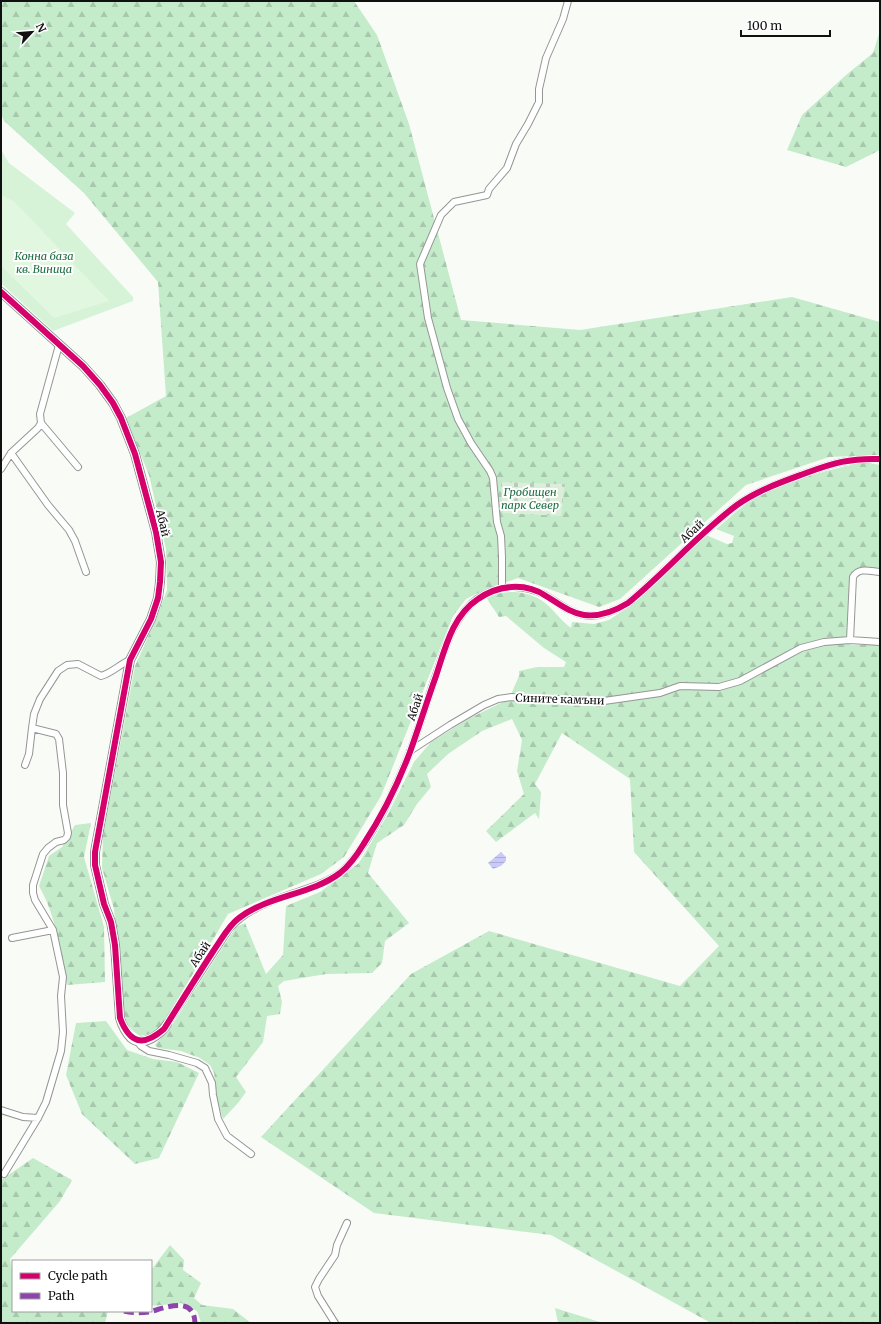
<svg xmlns="http://www.w3.org/2000/svg" width="881" height="1324" viewBox="0 0 881 1324" font-family="Merriweather,serif">
  <style>
    .forest { fill: url(#forest-firs) }
    .cemetery { fill: url(#cemetery-stones) }
    .park { fill: #d6f3d8 }
    .pitch { fill: #e1f7df }
    .water { fill: url(#water-rules) }
    .lines { fill: none; stroke-linecap: round; stroke-linejoin: round }
    .minor-casing { stroke: #959694; stroke-width: 8 }
    .tertiary-casing { stroke: #959694; stroke-width: 10 }
    .minor { stroke: #fefffe; stroke-width: 6 }
    .tertiary { stroke: #fefffe; stroke-width: 8 }
    .quiet { stroke: #8e44ad; stroke-width: 5; stroke-dasharray: 10 5; stroke-linecap: butt }
    .cycleway-casing { stroke: #fff; stroke-width: 8 }
    .cycleway { stroke: #d6006c; stroke-width: 6 }
    .labels { text-anchor: middle; stroke-width: 4; stroke-linejoin: round; paint-order: stroke }
    .park-label { font-size: 11px; font-style: italic; fill: #1c6c3f; stroke: #fff }
    .street-label { font-size: 11px; fill: #101010; stroke: #fff }
  </style>
  <defs>
    <pattern id="forest-firs" width="22" height="20" patternUnits="userSpaceOnUse"><rect width="22" height="20" fill="#c4ebca"/><path d="M5 1l3.5 6h-7zM16 11l3.5 6h-7z" fill="#a7c8ac"/></pattern>
    <pattern id="cemetery-stones" width="16" height="16" patternUnits="userSpaceOnUse"><rect width="16" height="16" fill="#dbeed9"/><path d="M2 7V4a2 2 0 0 1 4 0v3zM10 15v-3a2 2 0 0 1 4 0v3z" fill="#bbcbb9"/></pattern>
    <pattern id="water-rules" width="6" height="5" patternUnits="userSpaceOnUse"><rect width="6" height="5" fill="#cacaf8"/><path d="M0 2.5h6" fill="none" stroke="#acacd4"/></pattern>
  </defs>
  <rect width="100%" height="100%" fill="#f9fcf6"/>
  <path class="forest" d="M 1,1 L 354,1 L 377,35 L 409,124 L 461,320 L 580,330 L 792,297 L 880,322 L 880,455 L 829,457 L 746,485 L 620,599 L 599,607 L 518,578 L 486,589 L 466,599 L 453,616 L 381,796 L 344,857 L 321,874 L 228,914 L 171,1011 L 160,1027 L 153,1033 L 140,1036 L 133,1031 L 127,1024 L 124,1011 L 121,975 L 114,909 L 102,868 L 103,836 L 135,666 L 156,619 L 167,590 L 166,549 L 149,475 L 126,418 L 166,396 L 158,282 L 84,193 L 4,121 L 1,114 Z
    M 879,34 L 880,150 L 846,167 L 787,150 L 802,115 L 846,75 L 873,53 Z
    M 863,462 L 880,465 L 880,571 L 862,570 L 853,577 L 851,645 L 880,645 L 880,1323 L 711,1323 L 551,1235 L 374,1213 L 261,1137 L 411,974 L 489,931 L 680,986 L 719,946 L 634,852 L 630,779 L 562,733 L 535,784 L 541,792 L 539,819 L 535,813 L 496,842 L 486,831 L 524,794 L 517,771 L 522,740 L 512,719 L 482,731 L 448,754 L 427,774 L 431,787 L 417,804 L 404,825 L 377,843 L 368,873 L 409,923 L 385,941 L 382,963 L 372,973 L 326,974 L 284,981 L 278,986 L 282,1002 L 280,1014 L 267,1016 L 263,1042 L 236,1077 L 246,1092 L 238,1103 L 223,1119 L 217,1100 L 214,1073 L 210,1065 L 200,1058 L 181,1051 L 158,1048 L 155,1045 L 170,1028 L 236,927 L 245,923 L 266,974 L 283,955 L 286,906 L 320,892 L 359,863 L 388,814 L 414,762 L 431,742 L 470,718 L 509,699 L 519,676 L 519,671 L 537,667 L 564,667 L 566,662 L 544,648 L 506,616 L 499,617 L 486,597 C 504,590 524,590 541,600 C 552,607 560,620 571,628 L 572,622 L 594,624 L 609,620 L 627,608 L 650,589 L 706,535 L 727,544 L 732,543 L 734,536 L 716,529 C 726,521 735,512 745,505 C 776,482 826,471 863,462 Z
    M 91,823 L 84,857 L 104,927 L 105,982 L 67,985 C 61,951 56,916 39,886 L 49,856 L 62,847 L 75,825 Z
    M 106,1021 L 127,1050 L 153,1059 L 177,1062 L 199,1073 L 159,1158 L 135,1164 L 82,1114 L 66,1075 L 76,1023 Z
    M 33,1158 L 72,1180 L 60,1201 L 10,1259 L 13,1275 L 13,1311 L 108,1311 L 105,1323 L 1,1323 L 1,1180 Z
    M 170,1245 L 184,1260 L 183,1270 L 201,1283 L 194,1298 L 202,1305 L 233,1309 L 251,1323 L 201,1323 L 197,1311 L 181,1303 L 151,1306 L 151,1270 Z
    M 555,1308 L 603,1323 L 558,1323 Z"/>
  <path class="cemetery" d="M 501,482 L 565,484 L 561,516 L 503,513 Z"/>
  <path class="park" d="M 1,150 L 9,163 L 75,213 L 66,224 L 133,297 L 133,301 L 53,331 L 1,283 Z"/>
  <path class="pitch" d="M 1,195 L 14,201 L 109,301 L 54,318 L 1,266 Z"/>
  <path class="water" d="M 501,852 L 506,857 L 506,861 L 501,866 L 493,869 L 488,863 Z"/>
  <g class="lines">
    <g class="minor-casing">
      <path id="minor" d="M 41,423 L 78,467
        M 11,453 L 48,505 L 69,530 L 75,541 L 86,572
        M 1,469 L 11,453 L 38,428 L 41,423 L 40,414 L 59,345
        M 502,588 L 502,557 L 501,536 L 497,522 L 493,478 L 490,471 L 471,443 L 458,419 L 447,388 L 428,318 L 420,264 L 441,215 L 454,202 L 487,195 L 489,189 L 507,168 L 516,144 L 528,124 L 539,102 L 539,89 L 546,58 L 563,19 L 568,1
        M 850,640 L 853,577 C 859,567 869,571 880,572
        M 410,751 L 450,725 L 484,705 L 498,699 L 512,697 L 526,699 L 568,699 L 604,701 L 660,693 L 680,686 L 719,687 L 740,681 L 801,648 L 824,642 L 850,640 L 880,642
        M 25,765 L 29,754 L 32,728
        M 12,938 L 53,930
        M 167,1024 L 229,929 C 249,906 278,899 306,889 C 318,885 331,880 341,872 C 350,865 356,856 362,847 C 382,818 397,785 410,752 C 419,727 427,701 436,675 C 445,648 453,617 477,599 C 497,585 521,583 543,594 C 557,601 567,612 583,615 C 599,618 615,611 628,603 C 666,572 698,534 737,505 C 758,490 782,482 806,473 C 833,463 850,458 880,459
        M 136,1040 L 141,1046 L 149,1051 L 169,1055 L 197,1063 L 205,1068 L 212,1083 L 213,1095 L 218,1119 L 227,1136 L 251,1154
        M 1,1110 L 23,1117 L 38,1118
        M 4,1174 L 38,1118 L 46,1102 L 61,1051 L 63,1032 L 61,996 L 63,977 L 53,930 L 35,900 L 33,893 L 33,885 L 43,854 L 48,848 L 56,842 L 64,840 L 67,837 L 68,833 L 63,805 L 63,773 L 59,739 L 56,734 L 32,728 L 34,714 L 40,699 L 58,671 L 67,665 L 78,664 L 101,676 C 112,673 120,664 130,660
        M 335,1323 L 318,1296 L 315,1287 L 319,1279 L 335,1255 L 337,1245 L 347,1223"/>
    </g>
    <g class="tertiary-casing">
      <path id="tertiary" d="M 1,292 L 83,366 L 100,385 L 113,403 L 121,418 L 135,454 L 156,532 L 161,562 L 160,582 L 158,598 L 151,619 L 130,660 L 95,852 L 95,865 L 104,904 L 111,922 L 115,945 L 120,1018 C 122,1025 126,1033 131,1038 C 143,1048 161,1034 167,1024"/>
    </g>
    <use href="#minor" class="minor"/>
    <use href="#tertiary" class="tertiary"/>
    <path class="quiet" d="M 124,1311 C 132,1313 140,1313 149,1312 C 165,1308 194,1295 195,1323"/>
    <g class="cycleway-casing">
      <path id="cycleway" d="M 1,292 L 83,366 L 100,385 L 113,403 L 121,418 L 135,454 L 156,532 L 161,562 L 160,582 L 158,598 L 151,619 L 130,660 L 95,852 L 95,865 L 104,904 L 111,922 L 115,945 L 120,1018 C 130,1044 143,1047 164,1029 C 181,1002 197,976 214,950 C 222,939 228,926 239,918 C 269,895 311,895 340,873 C 350,865 357,855 363,845 C 382,816 398,784 410,752 C 419,727 427,701 436,676 C 445,649 452,616 478,599 C 498,585 525,582 546,596 C 558,603 570,613 584,615 C 600,617 615,611 628,603 C 666,572 698,534 737,505 C 758,490 782,482 806,473 C 833,463 850,458 880,459"/>
    </g>
    <use href="#cycleway" class="cycleway"/>
  </g>
  <g class="labels">
    <g class="park-label">
      <text x="44" y="260">Конна база<tspan x="44" dy="13">кв. Виница</tspan></text>
      <text x="530" y="496">Гробищен<tspan x="530" dy="13">парк Север</tspan></text>
    </g>
    <g class="street-label">
      <text transform="translate(163 523) rotate(77)" y="4">Абай</text>
      <text transform="translate(692 531) rotate(-43)" y="4">Абай</text>
      <text transform="translate(560 699) rotate(2)" y="4">Сините камъни</text>
      <text transform="translate(415 707) rotate(-71)" y="4">Абай</text>
      <text transform="translate(200 954) rotate(-57)" y="4">Абай</text>
    </g>
  </g>
  <rect width="881" height="1324" fill="none" stroke="#101010" stroke-width="4"/>
  <rect x="12" y="1260" width="140" height="52" fill="#ffffff" stroke="#9f9f9f"/>
  <rect x="20" y="1273" width="20" height="6" fill="#d6006c" stroke="#9f9f9f"/>
  <text x="48" y="1280" font-size="12" fill="#101010">Cycle path</text>
  <rect x="20" y="1293" width="20" height="6" fill="#8e44ad" stroke="#9f9f9f"/>
  <text x="48" y="1300" font-size="12" fill="#101010">Path</text>
  <g transform="translate(32 32) rotate(64)" stroke="#ffffff" stroke-width="3" paint-order="stroke">
  <path d="M0-3L7 15L0 10L-7 15Z" fill="#101010"/>
  <text y="-6" font-size="11" font-weight="bold" text-anchor="middle" fill="#101010">N</text>
  </g>
  <path d="M741 30v6h89v-6" fill="none" stroke="#101010" stroke-width="2"/>
  <text x="747" y="30" font-size="12" fill="#101010" stroke="#ffffff" stroke-width="3" paint-order="stroke">100 m</text>
</svg>
